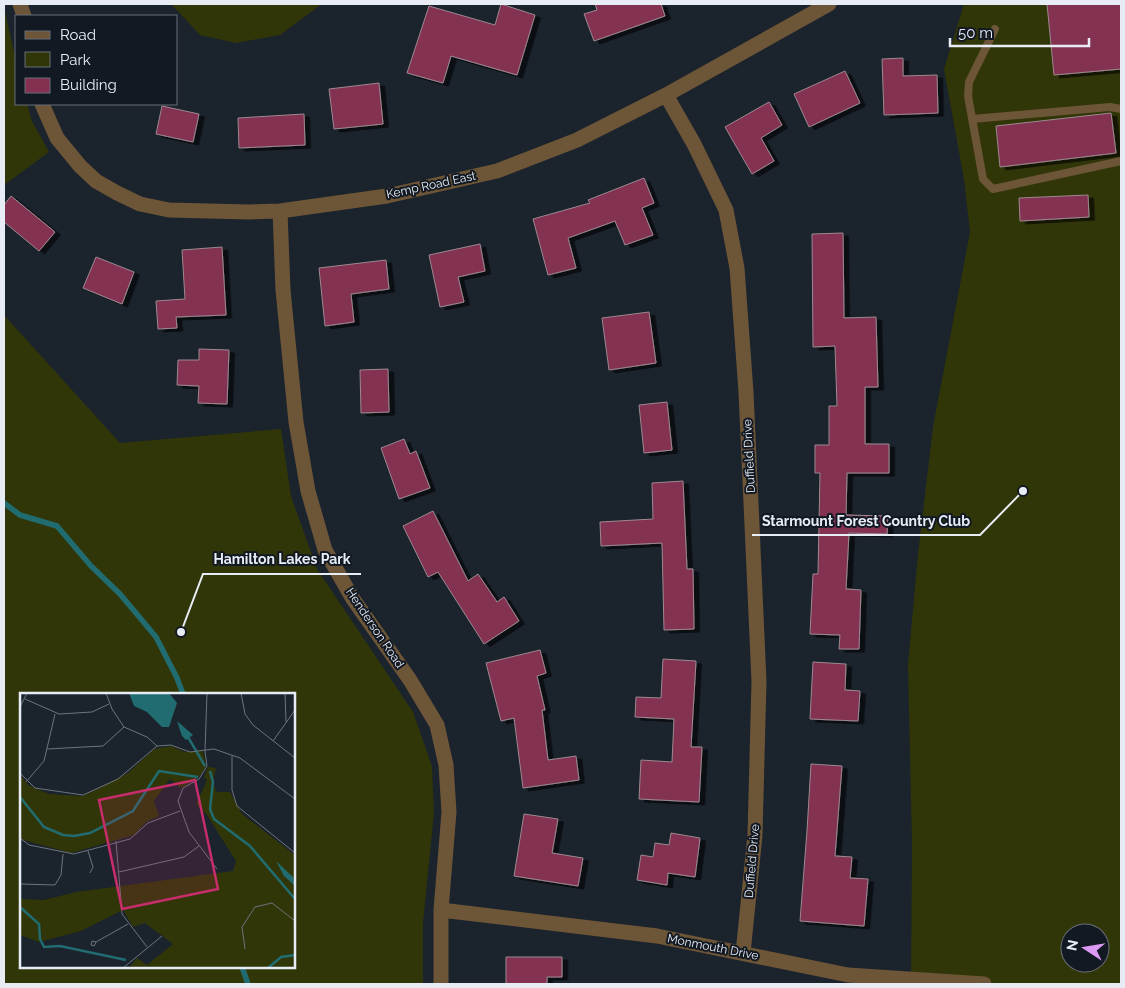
<svg xmlns="http://www.w3.org/2000/svg" width="1125" height="988" viewBox="0 0 1125 988" font-family="Raleway,sans-serif">
  <style>
    .green { fill: #313608; fill-rule: evenodd }
    .lines { fill: none; stroke-linecap: round; stroke-linejoin: round }
    .stream { stroke: #216c70; stroke-width: 5.5 }
    .building { fill: #843051; stroke: #9c8a8f; filter: url(#shadow) }
    .lane { stroke: #6d5537; stroke-width: 8 }
    .street { stroke: #6d5537; stroke-width: 15 }
    .labels { text-anchor: middle; stroke-width: 4; stroke-linejoin: round; paint-order: stroke }
    .street-label { font-size: 12px; fill: #e8edf5; stroke: #121923 }
    .inset-river { fill: none; stroke: #216c70; stroke-width: 2.5 }
    .inset-road { fill: none; stroke: #6d747d; stroke-width: 1 }
    .view { fill: #c62d6a; fill-opacity: 0.15; stroke: #c62d6a; stroke-width: 2.5 }
    .inset-edge { fill: none; stroke: #e8edf5; stroke-width: 2.5 }
    .leader { fill: none; stroke: #e8edf5; stroke-width: 2 }
    .callout-dot { fill: #e8edf5; stroke: #121923; stroke-width: 2 }
    .callout-label { font-size: 14px; text-anchor: middle; font-weight: bold; fill: #e8edf5; stroke: #121923; stroke-width: 4; stroke-linejoin: round; paint-order: stroke }
  </style>
  <defs>
    <filter id="shadow"><feDropShadow dx="5.5" dy="3" stdDeviation="0" flood-color="#0009"/></filter>
  </defs>
  <rect width="100%" height="100%" fill="#1b232d"/>
  <path class="green" d="M 171,4 L 322,4 L 280,35 L 236,43 L 200,35 Z
    M 964,4 L 1121,4 L 1121,984 L 911,984 L 912,845 L 908,665 L 918,554 L 933,427 L 970,232 L 964,179 L 944,69 ZM 1070,933 L 1100,933 L 1100,963 L 1070,963 Z
    M 4,7 L 16,61 L 16,104 L 27,104 L 32,121 L 49,152 L 4,185 Z
    M 4,315 L 120,443 L 281,429 L 291,496 L 317,569 L 413,712 L 432,766 L 434,813 L 423,923 L 423,984 L 4,984 ZM 294,694 L 294,967 L 21,967 L 21,694 Z"/>
  <g class="lines">
    <path class="stream" d="M 4,503 L 20,515 L 57,526 L 91,566 L 120,594 L 156,637 L 177,678 L 183,694
      M 242,967 L 248,984"/>
  </g>
  <path class="building" d="M 501,4 L 535,15 L 517,75 L 451,56 L 443,83 L 407,73 L 429,6 L 495,25 Z
    M 595,4 L 661,4 L 665,16 L 594,41 L 584,14 L 597,10 Z
    M 1047,4 L 1121,4 L 1121,69 L 1054,75 Z
    M 903,58 L 903,76 L 937,75 L 938,113 L 884,115 L 882,59 Z
    M 845,71 L 860,103 L 809,127 L 794,94 Z
    M 379,83 L 383,124 L 334,129 L 329,89 Z
    M 769,102 L 782,125 L 761,138 L 774,161 L 752,174 L 725,127 Z
    M 162,106 L 199,114 L 193,142 L 156,134 Z
    M 1111,113 L 1116,153 L 1000,167 L 996,126 Z
    M 304,114 L 305,145 L 239,148 L 238,118 Z
    M 644,178 L 654,203 L 642,208 L 653,235 L 625,245 L 615,221 L 568,238 L 576,268 L 548,275 L 533,219 L 590,203 L 588,200 Z
    M 1088,195 L 1089,217 L 1020,221 L 1019,198 Z
    M 11,196 L 55,232 L 39,251 L 4,222 L 4,205 Z
    M 843,233 L 844,318 L 876,317 L 878,387 L 865,387 L 865,444 L 889,444 L 889,473 L 847,473 L 846,515 L 888,516 L 887,534 L 849,533 L 846,589 L 861,590 L 859,649 L 839,649 L 840,635 L 810,634 L 813,574 L 818,574 L 820,473 L 815,473 L 815,445 L 829,445 L 829,406 L 837,406 L 835,346 L 813,347 L 812,234 Z
    M 480,244 L 485,271 L 458,277 L 464,302 L 440,307 L 429,255 Z
    M 222,247 L 226,315 L 176,317 L 177,328 L 158,329 L 156,301 L 185,299 L 182,250 Z
    M 96,257 L 134,272 L 122,304 L 83,288 Z
    M 386,260 L 389,289 L 351,294 L 354,322 L 325,326 L 319,268 Z
    M 649,312 L 656,363 L 609,370 L 602,318 Z
    M 199,349 L 229,350 L 227,404 L 198,403 L 199,386 L 177,385 L 178,360 L 199,360 Z
    M 388,369 L 389,412 L 361,413 L 360,370 Z
    M 667,402 L 672,450 L 644,453 L 639,405 Z
    M 404,439 L 410,454 L 416,451 L 430,488 L 399,499 L 381,448 Z
    M 683,481 L 687,569 L 693,569 L 694,629 L 664,630 L 662,543 L 601,546 L 600,522 L 653,519 L 652,483 Z
    M 433,511 L 468,581 L 478,574 L 497,602 L 504,597 L 519,621 L 484,644 L 438,572 L 428,577 L 403,526 Z
    M 540,650 L 546,673 L 537,676 L 545,710 L 542,710 L 548,760 L 576,756 L 579,780 L 523,788 L 514,718 L 501,721 L 486,663 Z
    M 663,659 L 696,661 L 691,747 L 702,747 L 699,802 L 639,799 L 641,760 L 672,762 L 674,719 L 635,717 L 636,697 L 661,698 Z
    M 813,662 L 846,664 L 845,690 L 860,691 L 858,721 L 810,719 Z
    M 811,764 L 842,766 L 835,856 L 852,857 L 850,878 L 868,879 L 864,926 L 800,921 L 807,831 Z
    M 524,814 L 558,819 L 552,853 L 583,858 L 578,886 L 514,876 Z
    M 671,833 L 700,838 L 695,877 L 668,873 L 667,885 L 637,880 L 641,855 L 653,857 L 655,843 L 669,845 Z
    M 506,957 L 562,957 L 562,977 L 547,977 L 547,984 L 506,984 Z"/>
  <g class="lines">
    <path class="lane" d="M 995,29 L 969,82 L 968,96 L 983,179 L 993,189 L 1121,161
      M 972,119 L 1110,107 L 1121,109"/>
    <path class="street" d="M 20,4 L 24,16
      M 666,95 L 694,144 L 726,210 L 737,268 L 746,392 L 759,681 L 755,835 L 743,953
      M 42,104 L 57,138 L 80,166 L 96,181 L 117,193 L 140,204 L 169,210 L 249,212 L 280,211 L 387,196 L 497,171 L 577,140 L 666,95 L 829,4
      M 280,211 L 283,290 L 296,422 L 308,491 L 325,550 L 353,599 L 410,680 L 437,725 L 446,765 L 449,812 L 441,910 L 441,984
      M 441,910 L 657,936 L 848,975 L 984,984"/>
  </g>
  <g class="labels">
    <g class="street-label">
      <text transform="translate(431 185) rotate(-12)" y="4">Kemp Road East</text>
      <text transform="translate(749 456) rotate(-93)" y="4">Duffield Drive</text>
      <text transform="translate(375 628) rotate(56)" y="4">Henderson Road</text>
      <text transform="translate(752 861) rotate(-85)" y="4">Duffield Drive</text>
      <text transform="translate(713 947) rotate(11)" y="4">Monmouth Drive</text>
    </g>
  </g>
  <g transform="translate(20 693)">
    <rect width="275" height="275" fill="#1b232d"/>
    <path d="M 151,53 L 165,59 L 183,58 L 186,74 L 178,85 L 161,95 L 150,86 L 134,108 L 139,123 L 126,129 L 114,142 L 51,160 L 3,147 L 0,142 L 0,81 L 8,92 L 29,101 L 63,103 L 108,80 L 134,56 ZM 188,74 L 196,75 L 193,88 L 196,99 L 210,99 L 222,121 L 275,162 L 275,275 L 109,275 L 117,265 L 127,272 L 153,251 L 125,230 L 113,234 L 103,217 L 61,238 L 19,249 L 0,242 L 0,206 L 24,207 L 56,199 L 213,178 L 216,168 L 187,122 L 176,111 L 184,94 L 187,87 L 184,84 Z" fill="#313608"/>
    <path d="M 109,0 L 149,0 L 157,10 L 149,34 L 142,34 L 127,19 L 114,13 ZM 157,28 L 173,42 L 166,47 L 162,43 ZM 256,168 L 273,184 L 275,197 L 274,192 L 264,183 Z" fill="#216c70"/>
    <path class="inset-river" d="M 168,44 L 185,73M 190,78 L 193,89 L 190,116 L 194,126 L 230,153 L 275,206M 0,104 L 24,134 L 43,142 L 54,143 L 70,140 L 113,118 L 139,78 L 178,84M 0,214 L 19,231 L 20,246 L 24,254 L 40,253 L 106,267M 248,275 L 261,264 L 275,262"/>
    <path class="inset-road" d="M 86,0 L 92,16 L 104,34 L 127,44 L 137,53M 187,0 L 185,58 L 187,73 L 179,86 L 163,95 L 158,108 L 169,139 L 197,176M 221,0 L 225,21 L 233,32 L 275,65M 265,0 L 266,29M 5,6 L 39,21 L 72,19 L 89,11M 0,14 L 7,0M 253,48 L 275,17M 27,56 L 83,53 L 104,34M 212,63 L 212,97 L 217,113 L 275,160M 0,80 L 15,95 L 63,102 L 98,86 L 137,53 L 151,52 L 170,59 L 194,56 L 220,65 L 275,106M 6,89 L 24,68 L 35,21M 0,145 L 9,152 L 54,161 L 110,146 L 128,130 L 160,118M 96,148 L 102,221 L 127,254M 68,158 L 73,174 L 70,180M 99,179 L 164,164 L 179,153M 0,191 L 35,192 L 41,182 L 43,161M 76,249 L 74,253 L 71,252 L 72,248 L 76,249 L 108,231M 225,256 L 222,234 L 235,214 L 252,210 L 275,228M 103,275 L 142,243"/>
    <path class="view" d="M 175,87 L 198,196 L 102,216 L 79,107 Z"/>
    <rect width="275" height="275" class="inset-edge"/>
  </g>
  <path class="leader" d="M1023 491L980 535H752M181 632L203 574H361"/>
  <g class="callout-dot">
    <circle cx="1023" cy="491" r="5"/>
    <circle cx="181" cy="632" r="5"/>
  </g>
  <g class="callout-label">
    <text x="866" y="526">Starmount Forest Country Club</text>
    <text x="282" y="564">Hamilton Lakes Park</text>
  </g>
  <rect width="1125" height="988" fill="none" stroke="#e8edf5" stroke-width="10"/>
  <rect x="15" y="15" width="162" height="90" fill="#121923" stroke="#686e77"/>
  <rect x="25" y="31" width="25" height="8" fill="#6d5537" stroke="#686e77"/>
  <text x="60" y="40" font-size="15" fill="#e8edf5">Road</text>
  <rect x="25" y="52" width="25" height="15" fill="#313608" stroke="#686e77"/>
  <text x="60" y="65" font-size="15" fill="#e8edf5">Park</text>
  <rect x="25" y="78" width="25" height="15" fill="#843051" stroke="#686e77"/>
  <text x="60" y="90" font-size="15" fill="#e8edf5">Building</text>
  <g transform="translate(1085 948) rotate(282)"><circle r="24" fill="#121923" stroke="#686e77"/>
  <path d="M0-4L9 19L0 12L-9 19Z" fill="#dc99f4"/>
  <text y="-8" font-size="14" font-weight="bold" text-anchor="middle" fill="#e8edf5">N</text>
  </g>
  <path d="M950 38v8h139v-8" fill="none" stroke="#e8edf5" stroke-width="2.5"/>
  <text x="958" y="38" font-size="15" fill="#e8edf5" stroke="#121923" stroke-width="4" paint-order="stroke">50 m</text>
</svg>
